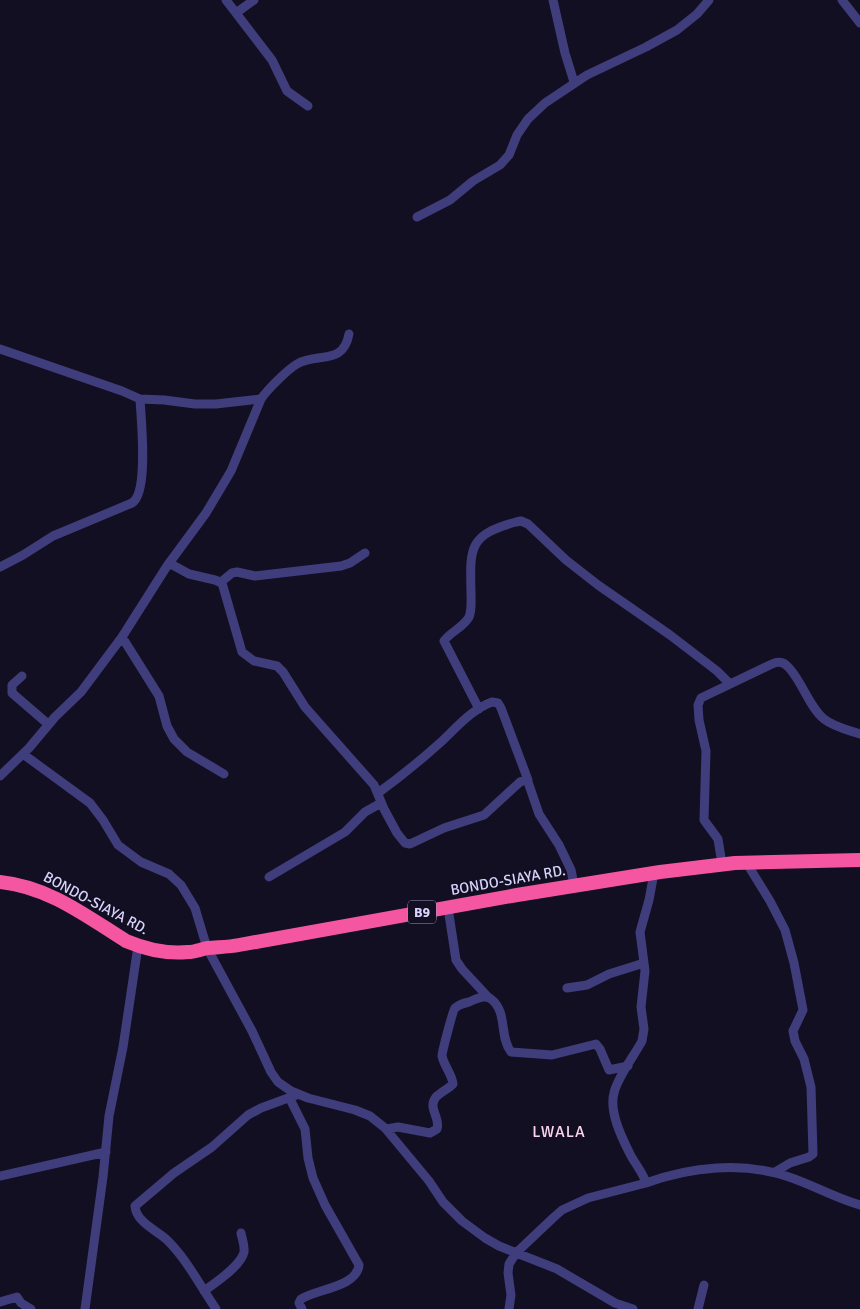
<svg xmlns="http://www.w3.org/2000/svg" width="860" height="1309" viewBox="0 0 860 1309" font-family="Signika,sans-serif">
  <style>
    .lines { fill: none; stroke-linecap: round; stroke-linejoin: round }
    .minor { stroke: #403d7d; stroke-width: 9 }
    .highway { stroke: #f456a2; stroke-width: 14 }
    .labels { text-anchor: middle; stroke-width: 4; stroke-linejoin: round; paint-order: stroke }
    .shield { fill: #120f22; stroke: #9c98bb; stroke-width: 1 }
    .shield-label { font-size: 14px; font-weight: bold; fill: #d7d3fc }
    .street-label { font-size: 15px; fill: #d7d3fc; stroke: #120f22 }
    .neighbourhood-label { font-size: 16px; letter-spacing: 1px; fill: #fcd4ee; stroke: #120f22 }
  </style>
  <rect width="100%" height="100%" fill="#120f22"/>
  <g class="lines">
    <path class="minor" d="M 226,0 L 272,60 L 287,91 L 308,106
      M 553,0 L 565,53 L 574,82
      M 842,0 L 860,23
      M 236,13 L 254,0
      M 417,217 L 450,200 L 473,181 L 500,165 L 509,155 L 517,135 L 528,119 L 545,103 L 587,75 L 646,47 L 677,30 L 697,14 L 709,0
      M 0,349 L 122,391 L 140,399 L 164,400 L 195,404 L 216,404 L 261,399 C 267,390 287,370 297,364 C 318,352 343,366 349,334
      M 169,563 L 189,574 L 215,580 L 222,583 L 242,652 L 254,661 L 277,666 L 283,672 L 305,707 L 374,785 L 384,809 L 397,833 L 405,843 L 410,844 L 444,828 L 484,815 L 520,782 L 527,779 L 539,814 L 559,845 L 571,870 L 574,885
      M 0,567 L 23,555 L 53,536 L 132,503 C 149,493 141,419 140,399
      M 221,582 L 232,573 L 237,572 L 255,576 L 341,566 L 350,563 L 365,553
      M 122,637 L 159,696 L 167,726 L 174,739 L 187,752 L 224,774
      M 22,676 L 12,685 L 12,693 L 48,724
      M 479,709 L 444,641 C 450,632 464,627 469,617 C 472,610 471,601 471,593 C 470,548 468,535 516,522 L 521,521 L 528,524 L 566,560 L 598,585 L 670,635 L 717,671 L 729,683
      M 23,754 L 90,803 L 103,820 L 118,845 L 141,862 L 169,874 L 181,885 L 195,908 L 207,948 L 252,1031 L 271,1072 L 278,1082 L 291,1091 L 308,1098 L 355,1110 L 370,1116 L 385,1128 L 429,1181 L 443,1202 L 462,1221 L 485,1238 L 499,1246 L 557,1269 L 615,1303 L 633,1309
      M 0,776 L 29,748 L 55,717 L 81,692 L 122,637 L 167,566 L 206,513 L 231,471 L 261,399
      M 378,793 C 400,777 421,760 441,742 C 456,728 472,709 492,702 L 498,703 L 501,708 L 528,780
      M 746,862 L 770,901 L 785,930 L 794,963 L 803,1010 L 793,1031 L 795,1041 L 804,1059 L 811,1087 L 813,1154 L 809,1157 L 790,1163 L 775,1172
      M 722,864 L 718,839 L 704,820 L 706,751 L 699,720 L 698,705 L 701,698 L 772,664 C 776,662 782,661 786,665 C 800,676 808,706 824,719 C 834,727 848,730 860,734
      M 269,877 L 345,832 L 365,812 L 381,803
      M 448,908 L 456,960 L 462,969 L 488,997
      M 567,988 L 587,985 L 609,974 L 644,963
      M 290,1099 L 305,1129 L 308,1158 L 313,1178 L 325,1205 L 359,1265 C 357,1287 317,1289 301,1299 L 299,1303 L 302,1309
      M 387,1129 L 398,1127 L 430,1133 L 437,1129 C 441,1118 427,1108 436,1097 C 441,1092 448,1089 453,1084 C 452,1074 444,1066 442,1056 C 442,1052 453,1010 455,1008 C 459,1005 464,1003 469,1002 C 475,999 485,994 491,999 C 508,1012 499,1037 511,1052 L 552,1055 L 596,1044 L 600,1049 L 609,1070 L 628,1066
      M 0,1176 L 106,1152
      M 646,1183 C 690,1167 743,1161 789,1177 C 813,1185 835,1198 860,1205
      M 204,1291 C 215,1283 241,1266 244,1252 C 245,1246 242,1239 241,1233
      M 0,1302 L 17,1297 L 21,1303 L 31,1309
      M 85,1309 L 103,1177 L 109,1116 L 123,1047 L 138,946
      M 216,1309 C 200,1286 187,1259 166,1239 C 156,1230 136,1222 135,1206 L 174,1173 L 212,1147 L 248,1115 L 261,1108 L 299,1094
      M 509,1309 L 511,1295 L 508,1273 L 509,1264 L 516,1253 L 553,1218 L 562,1210 L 588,1198 L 646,1183 C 643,1172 634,1163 629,1152 C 621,1136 609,1111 614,1093 C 617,1078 634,1056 642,1041 L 644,1029 L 641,1007 L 645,971 L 640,932 L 649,900 L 654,873
      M 698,1309 L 704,1285"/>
    <path class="highway" d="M 0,882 C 49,887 86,916 126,941 C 145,949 168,954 188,952 C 195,952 201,949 208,948 C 218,947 229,947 239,945 L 517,895 L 660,872 L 735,863 L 860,860"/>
  </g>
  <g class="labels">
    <rect class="shield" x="408" y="900.5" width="28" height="23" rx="4"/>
    <g class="shield-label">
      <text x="422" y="917">B9</text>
    </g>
    <g class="street-label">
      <text transform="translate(508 880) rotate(-10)" y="5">BONDO-SIAYA RD.</text>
      <text transform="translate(96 903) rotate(28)" y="5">BONDO-SIAYA RD.</text>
    </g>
    <g class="neighbourhood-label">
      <text x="559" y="1137">LWALA</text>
    </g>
  </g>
</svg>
